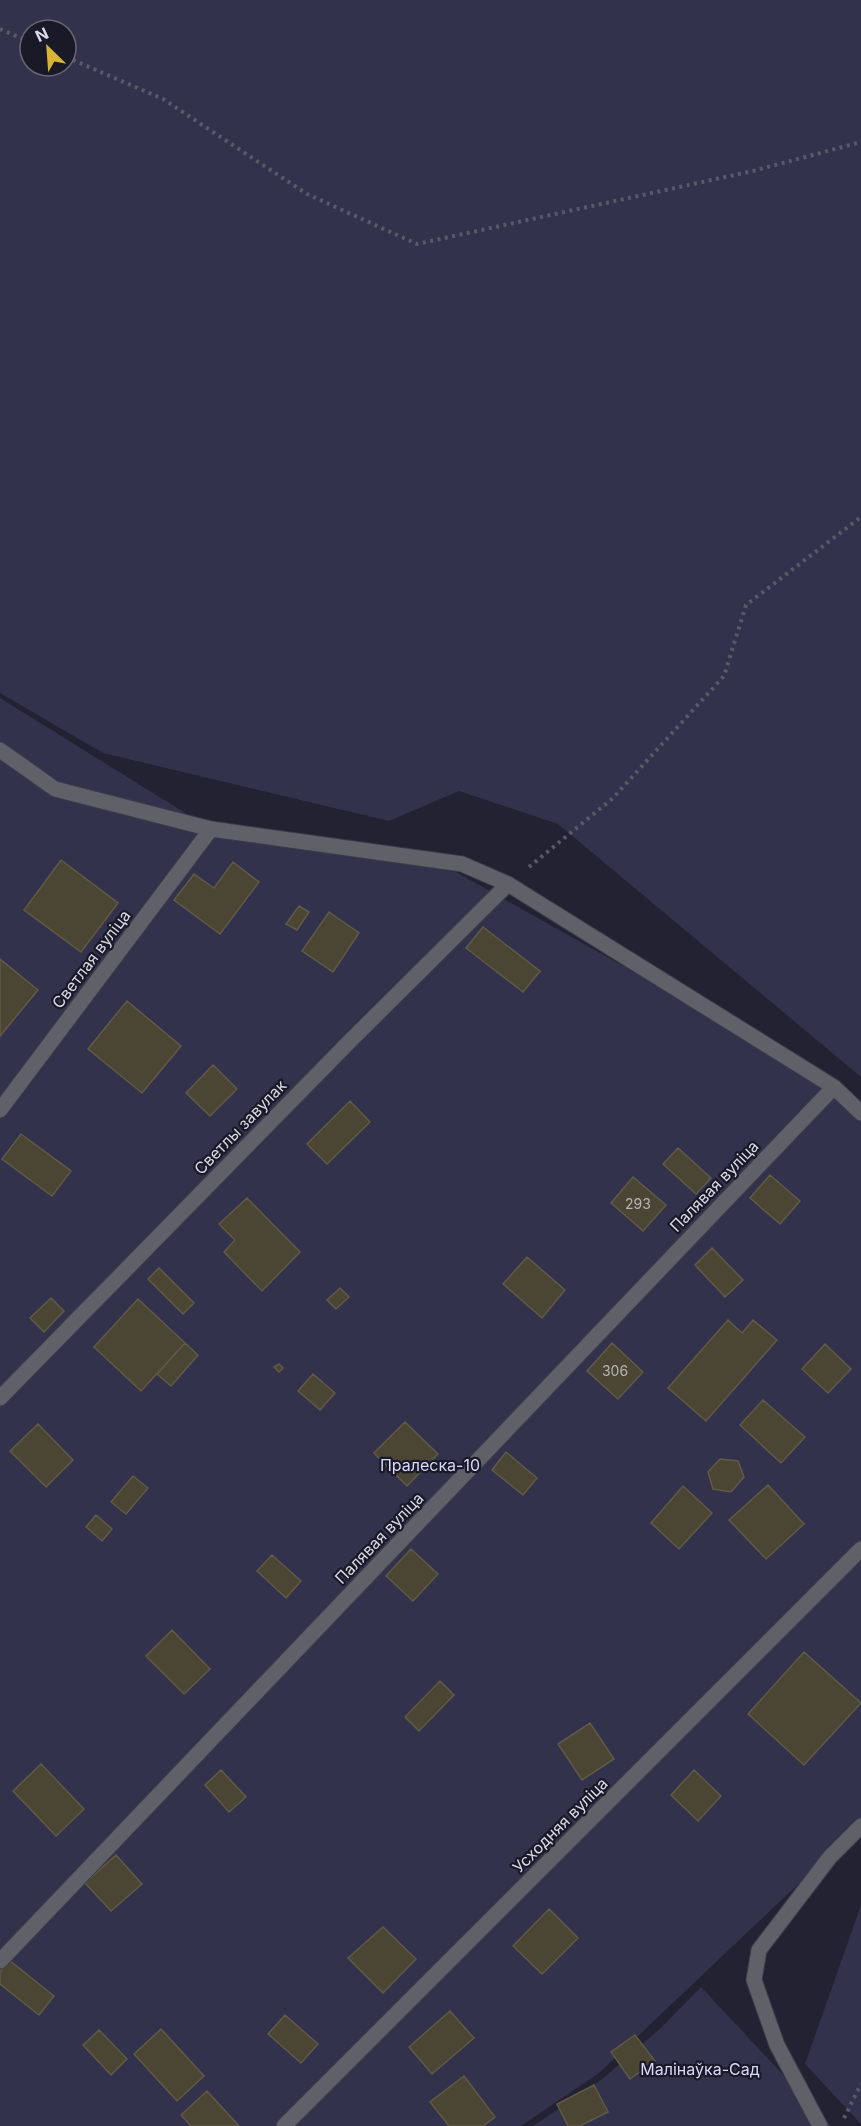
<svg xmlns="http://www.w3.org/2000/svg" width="861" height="2126" viewBox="0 0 861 2126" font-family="Inter,sans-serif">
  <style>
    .green { fill: #32324c; fill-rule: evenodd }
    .building { fill: #4b4533; stroke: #605a47; stroke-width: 1.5 }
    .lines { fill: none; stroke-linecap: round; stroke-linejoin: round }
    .street-casing { stroke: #3c3c4b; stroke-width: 17 }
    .path { stroke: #595a68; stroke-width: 4; stroke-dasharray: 3 4.5; stroke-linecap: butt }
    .street { stroke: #5f6068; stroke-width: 15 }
    .labels { text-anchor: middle; stroke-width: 4.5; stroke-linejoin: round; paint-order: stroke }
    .number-label { font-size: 14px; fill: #b6b5b8 }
    .street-label { font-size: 16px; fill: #d9dae5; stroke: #191928 }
    .park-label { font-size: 16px; fill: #d8d8fc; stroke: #191928 }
  </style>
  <rect width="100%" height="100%" fill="#222232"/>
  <path class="green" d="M 0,0 L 861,0 L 861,1077 L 558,824 L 459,791 L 389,821 L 103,753 L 0,693 ZM 30,30 L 66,30 L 66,66 L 30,66 Z
    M 0,698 L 211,829 L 456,872 L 835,1085 L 861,1108 L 861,1821 L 831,1853 L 599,2073 L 521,2126 L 0,2126 Z
    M 861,1905 L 861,2124 L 805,2064 Z
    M 701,1987 L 831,2126 L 533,2126 L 601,2080 L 662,2027 Z"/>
  <path class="building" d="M 61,860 L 118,903 L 81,952 L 24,910 Z
    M 233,862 L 259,882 L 220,934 L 174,900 L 194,874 L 214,888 Z
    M 299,906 L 309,912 L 297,930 L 286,924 Z
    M 329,912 L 359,933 L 333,972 L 302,951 Z
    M 483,927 L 540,971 L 523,992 L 466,948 Z
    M 0,959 L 38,990 L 0,1036 Z
    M 127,1001 L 181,1046 L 142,1093 L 88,1049 Z
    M 213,1065 L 237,1089 L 210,1116 L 186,1093 Z
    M 350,1101 L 370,1122 L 327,1164 L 307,1144 Z
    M 21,1134 L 71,1171 L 52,1196 L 2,1159 Z
    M 678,1148 L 711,1178 L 696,1194 L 663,1164 Z
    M 770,1175 L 800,1201 L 780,1224 L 750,1198 Z
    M 633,1177 L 666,1205 L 643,1231 L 611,1203 Z
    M 247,1198 L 300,1252 L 262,1291 L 224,1252 L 235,1240 L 219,1224 Z
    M 712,1248 L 743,1280 L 725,1297 L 695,1265 Z
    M 527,1257 L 565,1290 L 542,1318 L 503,1284 Z
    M 159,1268 L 194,1303 L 183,1314 L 148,1279 Z
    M 340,1288 L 349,1297 L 336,1309 L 327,1300 Z
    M 51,1298 L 64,1311 L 44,1332 L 30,1318 Z
    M 138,1299 L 185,1343 L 141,1391 L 94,1347 Z
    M 728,1320 L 742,1333 L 753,1320 L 777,1340 L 706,1421 L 668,1388 Z
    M 185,1343 L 198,1355 L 171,1386 L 157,1374 Z
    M 612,1343 L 643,1372 L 618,1399 L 587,1371 Z
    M 825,1344 L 851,1369 L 828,1393 L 802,1369 Z
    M 279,1364 L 283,1368 L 279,1372 L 274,1367 Z
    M 313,1374 L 335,1393 L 320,1410 L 298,1391 Z
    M 763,1400 L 805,1437 L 781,1463 L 740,1425 Z
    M 405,1422 L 438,1454 L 407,1486 L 374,1453 Z
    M 38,1424 L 73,1460 L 46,1487 L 10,1451 Z
    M 506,1452 L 537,1478 L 523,1495 L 492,1470 Z
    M 720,1459 L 738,1461 L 744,1477 L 731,1492 L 713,1489 L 708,1472 Z
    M 133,1476 L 148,1488 L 126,1514 L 111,1502 Z
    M 768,1485 L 804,1524 L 766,1559 L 729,1520 Z
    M 683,1486 L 712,1513 L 679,1549 L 651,1523 Z
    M 96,1515 L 112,1529 L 102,1541 L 86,1527 Z
    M 411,1549 L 438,1574 L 413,1601 L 386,1576 Z
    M 272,1555 L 301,1581 L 286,1598 L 257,1571 Z
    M 172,1630 L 210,1669 L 184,1694 L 146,1656 Z
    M 804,1652 L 861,1703 L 804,1765 L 748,1714 Z
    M 440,1681 L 454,1695 L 419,1731 L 405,1717 Z
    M 590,1723 L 614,1759 L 582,1780 L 558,1744 Z
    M 41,1764 L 84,1809 L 56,1836 L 13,1791 Z
    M 221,1770 L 246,1797 L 229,1812 L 205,1785 Z
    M 694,1770 L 721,1796 L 698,1821 L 671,1795 Z
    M 116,1855 L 142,1884 L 111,1911 L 85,1883 Z
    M 549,1909 L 578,1938 L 542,1974 L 513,1946 Z
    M 383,1927 L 416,1959 L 383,1993 L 348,1958 Z
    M 9,1960 L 54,1996 L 39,2015 L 0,1984 L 0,1972 Z
    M 450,2011 L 474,2038 L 432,2074 L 409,2047 Z
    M 285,2015 L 318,2044 L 301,2063 L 268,2034 Z
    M 161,2029 L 204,2076 L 177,2101 L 134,2054 Z
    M 99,2030 L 127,2059 L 111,2075 L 83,2045 Z
    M 635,2035 L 655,2061 L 630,2079 L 611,2052 Z
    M 464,2076 L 495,2117 L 483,2126 L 449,2126 L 430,2102 Z
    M 594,2085 L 608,2112 L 580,2126 L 568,2126 L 557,2104 Z
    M 207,2091 L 239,2126 L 191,2126 L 181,2115 Z"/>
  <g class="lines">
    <g class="street-casing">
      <path id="street" d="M 0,750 L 55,789 L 211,829 L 462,864 L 508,884 L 834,1087 L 861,1113
        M 0,1110 L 211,829
        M 0,1398 L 349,1042 L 508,884
        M 0,1961 L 834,1087
        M 284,2126 L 861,1549
        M 820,2126 L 777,2045 L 754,1980 L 759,1950 L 830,1857 L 861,1826"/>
    </g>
    <path class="path" d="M 0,29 L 30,42
      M 66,57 L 163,99 L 307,194 L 417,244 L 753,171 L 861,142
      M 529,867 L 613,798 L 724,676 L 746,605 L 861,517
      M 844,2118 L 861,2084"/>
    <use href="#street" class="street"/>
  </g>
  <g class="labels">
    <g class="number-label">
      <text x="638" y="1209">293</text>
      <text x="615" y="1376">306</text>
    </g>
    <g class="street-label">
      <text transform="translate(91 959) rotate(-53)" y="6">Светлая вуліца</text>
      <text transform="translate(240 1127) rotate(-46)" y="6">Светлы завулак</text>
      <text transform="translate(714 1186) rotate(-46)" y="6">Палявая вуліца</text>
      <text transform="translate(379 1538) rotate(-46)" y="6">Палявая вуліца</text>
      <text transform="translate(560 1825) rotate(-45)" y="6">Усходняя вуліца</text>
    </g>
    <g class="park-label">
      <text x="430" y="1471">Пралеска-10</text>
      <text x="700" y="2075">Малінаўка-Сад</text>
    </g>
  </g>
  <g transform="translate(48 48) rotate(335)"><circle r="28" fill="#191928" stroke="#666674" stroke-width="1.5"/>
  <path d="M0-4.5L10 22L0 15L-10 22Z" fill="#d7b434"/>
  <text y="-9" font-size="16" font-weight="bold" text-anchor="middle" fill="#d9dae5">N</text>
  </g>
</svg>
